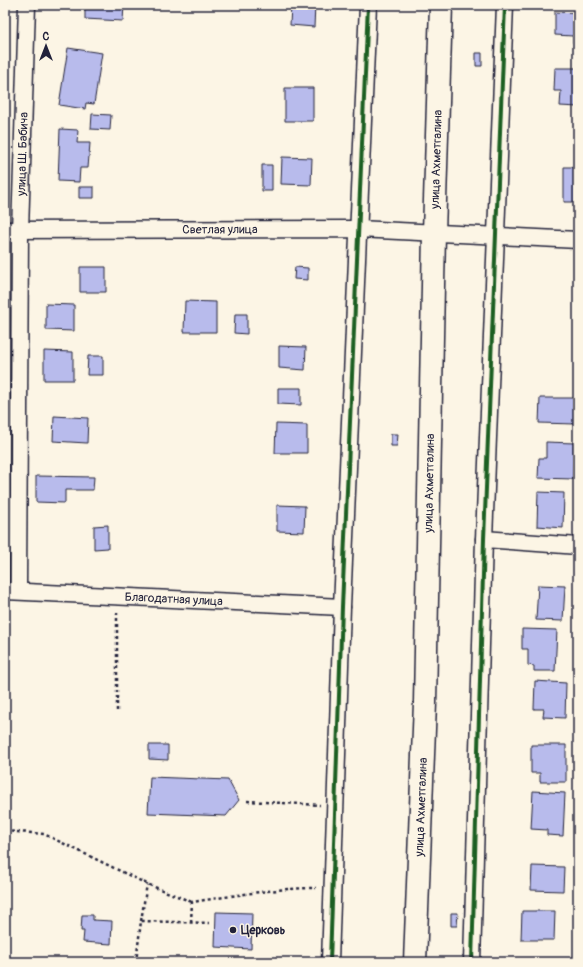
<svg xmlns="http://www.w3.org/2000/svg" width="583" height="967" viewBox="0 0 583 967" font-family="Pangolin,sans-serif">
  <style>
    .building { fill: #b8bbec; stroke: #22223b }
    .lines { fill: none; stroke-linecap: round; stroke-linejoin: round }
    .minor-casing { stroke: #22223b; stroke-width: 19 }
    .secondary-casing { stroke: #22223b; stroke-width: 25 }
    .path { stroke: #22223b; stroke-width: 2.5; stroke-dasharray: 3 3; stroke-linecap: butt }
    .minor { stroke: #fcf5e5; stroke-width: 16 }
    .secondary { stroke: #fcf5e5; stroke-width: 22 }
    .cycleway-casing { stroke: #fcf5e5; stroke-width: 6 }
    .cycleway { stroke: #1b5e20; stroke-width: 4 }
    .poi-dot { fill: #22223b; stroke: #fcf5e5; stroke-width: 1.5 }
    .labels { text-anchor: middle; stroke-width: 3; stroke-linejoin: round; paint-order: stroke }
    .street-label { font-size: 12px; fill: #22223b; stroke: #fcf5e5 }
    .poi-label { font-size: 12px; font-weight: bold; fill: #22223b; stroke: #fcf5e5; text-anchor: start }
  </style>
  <rect width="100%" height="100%" fill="#fcf5e5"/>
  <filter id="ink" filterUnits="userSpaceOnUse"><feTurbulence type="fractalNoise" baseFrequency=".025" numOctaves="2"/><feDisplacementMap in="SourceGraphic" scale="8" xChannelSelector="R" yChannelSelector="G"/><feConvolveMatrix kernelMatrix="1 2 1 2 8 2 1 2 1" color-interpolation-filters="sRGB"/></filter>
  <g filter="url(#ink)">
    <path class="building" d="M 85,5 L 124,5 L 123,21 L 85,19 Z
      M 291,5 L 315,5 L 314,27 L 290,25 Z
      M 555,12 L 578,13 L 578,43 L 573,43 L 573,36 L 555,35 Z
      M 68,48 L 102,53 L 94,104 L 86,103 L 85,109 L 59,105 Z
      M 476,53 L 482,53 L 482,66 L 476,66 Z
      M 555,68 L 578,68 L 578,107 L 560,106 L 561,91 L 554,91 Z
      M 285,88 L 313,88 L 313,121 L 285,121 Z
      M 92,114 L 111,115 L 110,130 L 91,129 Z
      M 60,129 L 78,130 L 77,143 L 90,143 L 88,168 L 80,168 L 79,182 L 58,181 Z
      M 282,157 L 312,158 L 311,185 L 281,184 Z
      M 262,165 L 272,165 L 272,191 L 262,191 Z
      M 564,167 L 578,167 L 578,202 L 564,202 Z
      M 79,187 L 94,187 L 94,198 L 79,198 Z
      M 80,267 L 106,267 L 106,292 L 80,292 Z
      M 295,267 L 308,268 L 308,280 L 294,279 Z
      M 185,301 L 216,302 L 216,332 L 184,332 Z
      M 46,304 L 74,305 L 74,331 L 46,330 Z
      M 235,314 L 247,314 L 247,334 L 234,333 Z
      M 279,346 L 306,347 L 305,370 L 279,368 Z
      M 44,351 L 73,352 L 73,380 L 44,380 Z
      M 88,356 L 103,356 L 103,375 L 87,375 Z
      M 278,388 L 301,388 L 301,405 L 278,404 Z
      M 540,398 L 575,398 L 575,424 L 539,423 Z
      M 54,416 L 88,418 L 87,443 L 53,441 Z
      M 276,424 L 307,425 L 307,453 L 275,453 Z
      M 391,434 L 398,434 L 397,446 L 391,446 Z
      M 546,442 L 574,443 L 573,479 L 538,478 L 539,458 L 546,458 Z
      M 36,476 L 94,477 L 93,490 L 65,490 L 65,503 L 36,502 Z
      M 538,492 L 564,493 L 563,528 L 537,526 Z
      M 277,505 L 305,506 L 304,532 L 277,531 Z
      M 108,525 L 108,548 L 94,549 L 94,526 Z
      M 538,585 L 565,586 L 563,621 L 536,620 Z
      M 522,629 L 557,630 L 555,671 L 534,671 L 534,666 L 528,665 L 528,649 L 522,649 Z
      M 535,681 L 566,683 L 565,718 L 543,717 L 544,709 L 534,709 Z
      M 149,745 L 168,745 L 168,760 L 149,759 Z
      M 531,745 L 566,745 L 566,782 L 540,782 L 540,773 L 531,773 Z
      M 150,777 L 228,780 L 239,800 L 226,816 L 148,813 Z
      M 533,791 L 565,793 L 563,836 L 547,835 L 547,830 L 531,829 Z
      M 532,866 L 564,867 L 563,891 L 531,890 Z
      M 522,911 L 555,911 L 554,940 L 521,940 Z
      M 216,912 L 252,913 L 251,949 L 215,947 Z
      M 451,913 L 458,913 L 457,926 L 451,926 Z
      M 82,915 L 93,915 L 93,920 L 112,921 L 111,944 L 83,942 L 84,931 L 81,931 Z"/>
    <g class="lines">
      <g class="minor-casing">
        <g id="minor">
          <path id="s1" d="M 5,230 L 358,229 L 578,240"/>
          <path d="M 484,539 L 578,546"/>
          <path id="s2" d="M 5,591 L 342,607"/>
          <path id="s3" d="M 18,591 L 20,231 L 27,5"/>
          <path d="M 330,962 L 342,607 L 368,5"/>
          <path d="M 472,962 L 484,539 L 505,5"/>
        </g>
      </g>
      <g class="secondary-casing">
        <g id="secondary">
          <path id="s4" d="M 415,962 L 425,703 L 434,233 L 441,5"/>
        </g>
      </g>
      <path class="path" d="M 117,711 L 117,613
        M 247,801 L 320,805
        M 5,831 L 44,834 L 147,884 L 192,902
        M 141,921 L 147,884
        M 191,922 L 192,902 C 233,896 275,888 316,888
        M 136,962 L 141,921 L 209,923"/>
      <use href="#minor" class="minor"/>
      <use href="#secondary" class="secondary"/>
      <g class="cycleway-casing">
        <path id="cycleway" d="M 330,962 L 342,607 L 368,5
          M 472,962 L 484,539 L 505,5"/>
      </g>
      <use href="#cycleway" class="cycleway"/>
    </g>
  </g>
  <circle class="poi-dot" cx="233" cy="930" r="4"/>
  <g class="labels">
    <g class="street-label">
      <text dy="4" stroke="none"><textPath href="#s3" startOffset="437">улица Ш. Бабича</textPath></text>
      <text dy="4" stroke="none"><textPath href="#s4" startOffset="803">улица Ахметгалина</textPath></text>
      <text dy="4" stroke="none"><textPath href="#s1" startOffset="215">Светлая улица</textPath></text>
      <text dy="4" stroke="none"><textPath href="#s4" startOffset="479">улица Ахметгалина</textPath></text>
      <text dy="4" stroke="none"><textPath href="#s2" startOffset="169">Благодатная улица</textPath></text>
      <text dy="4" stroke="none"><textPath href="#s4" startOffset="155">улица Ахметгалина</textPath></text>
    </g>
    <g class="poi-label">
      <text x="241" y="934">Церковь</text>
    </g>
  </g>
  <rect width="583" height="967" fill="none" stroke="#fcf5e5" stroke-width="20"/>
  <rect x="10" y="10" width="563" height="947" fill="none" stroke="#22223b" stroke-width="1.5" filter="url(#ink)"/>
  <g transform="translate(46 46)" stroke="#fcf5e5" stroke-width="3" paint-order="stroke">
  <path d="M0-3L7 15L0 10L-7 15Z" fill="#22223b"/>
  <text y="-6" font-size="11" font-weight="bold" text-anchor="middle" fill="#22223b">С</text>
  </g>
</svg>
